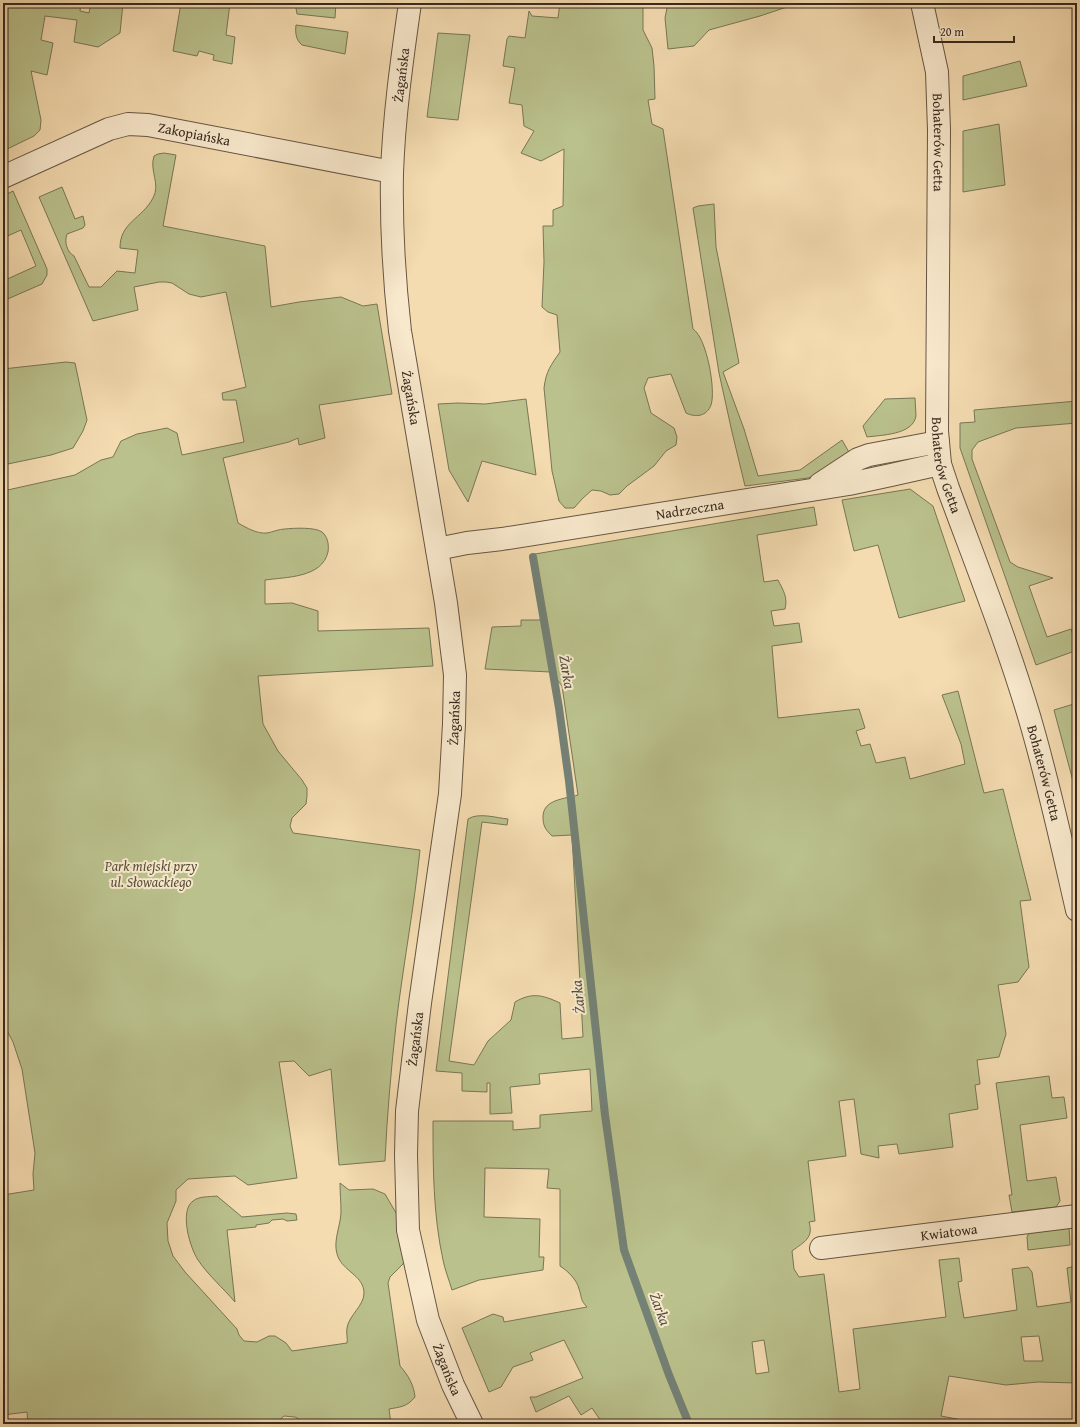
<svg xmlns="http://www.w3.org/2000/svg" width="1080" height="1427" viewBox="0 0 1080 1427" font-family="'Gentium Book Plus',serif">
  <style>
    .green { fill: #bac18c; stroke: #797656; fill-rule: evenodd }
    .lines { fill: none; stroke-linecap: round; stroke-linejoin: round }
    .stream { stroke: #748175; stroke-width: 8 }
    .minor-casing { stroke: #675643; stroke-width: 24 }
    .minor { stroke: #f8e8cc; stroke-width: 22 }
    .labels { text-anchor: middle; stroke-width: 4; stroke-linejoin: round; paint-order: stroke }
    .street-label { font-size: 14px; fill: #382a1f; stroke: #f8e8cc }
    .park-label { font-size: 14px; font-style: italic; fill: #58503a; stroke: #f8e8cc }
    .water-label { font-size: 15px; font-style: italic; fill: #514e43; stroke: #f8e8cc }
  </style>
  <rect width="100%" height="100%" fill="#f4dbb0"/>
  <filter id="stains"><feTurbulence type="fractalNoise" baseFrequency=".005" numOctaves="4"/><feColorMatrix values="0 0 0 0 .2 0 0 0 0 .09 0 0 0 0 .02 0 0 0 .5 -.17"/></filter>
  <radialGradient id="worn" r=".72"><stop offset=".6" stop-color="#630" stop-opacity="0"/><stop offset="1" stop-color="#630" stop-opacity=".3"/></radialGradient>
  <path class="green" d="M 3,3 L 81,3 L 80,11 L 89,13 L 91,3 L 123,3 L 120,33 L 98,47 L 74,42 L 77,20 L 45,16 L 41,40 L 53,43 L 47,75 L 31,71 L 41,120 L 40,130 L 34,136 L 3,151 Z
    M 181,3 L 230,3 L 226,35 L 235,37 L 232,64 L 213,60 L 214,55 L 199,51 L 197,56 L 173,51 Z
    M 295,3 L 336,3 L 335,18 L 297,14 Z
    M 560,3 L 643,3 L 643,30 L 652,48 L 654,66 L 655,99 L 648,100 L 652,124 L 663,129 L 693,329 C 707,338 716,391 711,405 C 707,416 696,418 686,413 L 671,374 L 648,378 L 644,388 L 651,413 L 674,428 L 677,437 L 676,445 L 666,451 L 654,466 L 627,486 L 619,494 L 610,495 L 601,491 L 592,490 L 583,498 L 574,508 L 565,508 L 559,501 L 552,471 L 544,388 C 546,371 551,365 560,352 L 557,315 L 548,312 L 542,307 L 544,262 L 543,226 L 553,226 L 553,210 L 563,206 L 564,149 L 541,161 L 521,153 L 534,131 L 524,126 L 522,105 L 509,103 L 515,68 L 503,66 L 507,39 L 509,36 L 525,38 L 529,11 L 532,16 L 558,18 Z
    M 668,3 L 786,3 L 787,7 L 760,16 L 709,30 L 694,46 L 668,49 L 665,18 Z
    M 296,25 L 348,32 L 345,54 L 302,45 C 296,40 295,33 296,25 Z
    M 438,33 L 470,35 L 458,120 L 427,117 Z
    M 1020,61 L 1027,86 L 963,100 L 963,76 Z
    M 999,124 L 1005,185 L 963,192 L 963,131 Z
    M 164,153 L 176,155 L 163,226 L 265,246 L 271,307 L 299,302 L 341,297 L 363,306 L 377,304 L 392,394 L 319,405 L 325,438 L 299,445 L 298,438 L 289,442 L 223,458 L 238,523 C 247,528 257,534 267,533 C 273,532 279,529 285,529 C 294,528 315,527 322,532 C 328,537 329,545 328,552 C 322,578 286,577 265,580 L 265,604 L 292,603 L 318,611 L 318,631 L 429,628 L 433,666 L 258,676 L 263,724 L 278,751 L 302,780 L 307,788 L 307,796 L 306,804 L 292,818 L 290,826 L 293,833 L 420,850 C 414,908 403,966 396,1025 C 391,1070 387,1116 385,1161 L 339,1165 L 331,1069 L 309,1076 L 294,1061 L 279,1062 L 297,1178 L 248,1185 L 235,1176 L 188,1179 L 176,1190 L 176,1201 L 167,1223 L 168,1241 L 173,1256 L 185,1272 L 237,1329 L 239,1335 L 244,1341 L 257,1342 L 269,1336 L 275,1336 L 286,1343 L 292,1351 L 347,1343 C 348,1339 346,1333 347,1328 C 349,1315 364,1306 364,1293 C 364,1277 346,1272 339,1259 C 331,1243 341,1227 341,1211 C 341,1202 340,1193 340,1183 L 349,1190 L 373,1189 L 385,1194 L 399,1218 L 406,1256 L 403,1264 L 390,1277 L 388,1283 L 389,1290 L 400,1366 C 408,1375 414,1385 415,1397 C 407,1407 400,1407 389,1409 L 391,1424 L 308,1424 L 295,1417 L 284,1416 L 275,1424 L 28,1424 L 27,1412 L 3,1415 L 3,1195 L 34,1190 L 33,1174 L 35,1153 L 22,1069 L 13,1042 L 3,1023 L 3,491 L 75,475 L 101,460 L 113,457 L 121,441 L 137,434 L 167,428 L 177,433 L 182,455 L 244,442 L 236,400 L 223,400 L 222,393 L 246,387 L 226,292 L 201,297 L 189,294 L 172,283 L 166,282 L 159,282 L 134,287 L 138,310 L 93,321 L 39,197 L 62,187 L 75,219 L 83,216 L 85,225 L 83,228 L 67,234 C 64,242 67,252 74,256 L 89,287 L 101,287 L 117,271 L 135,273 L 138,250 L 120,248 C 120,222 142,219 153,198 C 161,184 149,171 154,156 L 158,154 Z
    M 13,191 L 47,269 L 47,275 L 42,284 L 3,301 L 3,281 L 36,266 L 21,230 L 3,238 L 3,196 Z
    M 714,204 L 716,247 L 739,363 L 723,372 L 744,429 L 758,476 L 800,470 L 842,440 L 850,454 L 824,472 L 808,478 L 745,486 L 732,432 L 719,373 L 693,208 L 698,206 Z
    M 66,362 L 75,363 L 87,420 L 83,431 L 73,448 L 51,455 L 3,465 L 3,369 Z
    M 915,398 C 915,404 916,410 916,416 C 913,435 881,435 867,437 L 863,426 L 885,399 Z
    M 526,399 L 536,475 L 482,461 L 468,502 L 449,470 L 438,404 L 458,403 L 485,404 Z
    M 1077,401 L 1077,423 L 1016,428 L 978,442 L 972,450 L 972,459 L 1010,562 L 1018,567 L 1053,578 L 1029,586 L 1047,637 L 1071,629 L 1075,642 L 1075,648 L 1072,652 L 1036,665 L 960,448 L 960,423 L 975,422 L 974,410 Z
    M 910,489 L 933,506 L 965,601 L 899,618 L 878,545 L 854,551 L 842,500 Z
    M 814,507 L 817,525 L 757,535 L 764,582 L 778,580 C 783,590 788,597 785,609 L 771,611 L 774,626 L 799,623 L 802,642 L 772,646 L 778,718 L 859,709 L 865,728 L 856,731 L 861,746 L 870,744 L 876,763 L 905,757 L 910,779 L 965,764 L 961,744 L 942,695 L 958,691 L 984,793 L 1003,789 L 1031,900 L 1020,901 L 1029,967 L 1018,982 L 998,985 L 1006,1034 L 999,1057 L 977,1060 L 980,1084 L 975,1085 L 978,1109 L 949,1114 L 953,1147 L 899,1154 L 897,1144 L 878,1146 L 879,1158 L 861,1154 L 854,1099 L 839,1101 L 846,1156 L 808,1161 L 815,1221 L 809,1222 C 814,1238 804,1242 792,1251 L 794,1269 L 799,1277 L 824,1274 L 839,1392 L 860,1389 L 853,1329 L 946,1317 L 939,1260 L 959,1258 L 962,1281 L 958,1282 L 964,1318 L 1017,1310 L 1012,1269 L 1028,1267 L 1032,1272 L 1037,1307 L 1071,1302 L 1067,1268 L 1077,1266 L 1077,1383 L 1038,1382 L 1006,1385 L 949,1376 L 941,1416 L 983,1424 L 603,1424 L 592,1408 L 581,1415 L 569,1396 L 536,1412 L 530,1397 L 536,1397 L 583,1378 L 564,1340 L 530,1353 L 533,1360 L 513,1367 L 501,1387 L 489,1392 L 462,1328 L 493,1314 L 503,1317 L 504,1322 L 587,1307 C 580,1300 582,1297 579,1289 C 577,1280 568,1271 560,1266 L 560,1189 L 547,1188 L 549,1169 L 485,1168 L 484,1217 L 540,1219 L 539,1257 L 544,1257 L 543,1270 L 479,1280 L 452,1290 C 449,1280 445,1270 443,1260 C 433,1214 433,1167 433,1121 L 513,1121 L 513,1130 L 540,1128 L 540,1115 L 592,1111 L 590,1069 L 539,1074 L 540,1084 L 510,1087 L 512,1113 L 490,1114 L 490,1083 L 487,1083 L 487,1092 L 462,1091 L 462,1073 L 436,1071 L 468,819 C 479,812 496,818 508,819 L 507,825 L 482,822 L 449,1061 L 474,1065 L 488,1041 L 511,1020 L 515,1002 C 532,992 543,995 560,1003 L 562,1039 L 583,1037 L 572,835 L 552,836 C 545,829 543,826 543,816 C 544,799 565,799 578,795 L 562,686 L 551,672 L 485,669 L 492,627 L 521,626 L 521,620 L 541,620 L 546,615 L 535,554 ZM 1039,1336 L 1043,1361 L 1024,1361 L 1021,1337 ZM 764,1340 L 769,1372 L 756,1374 L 752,1342 Z
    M 1077,703 L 1077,796 L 1054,710 Z
    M 1049,1076 L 1052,1098 L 1064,1097 L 1067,1118 L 1020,1125 L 1027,1181 L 1056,1177 L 1060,1201 L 1056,1207 L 1012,1212 L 1009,1195 L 1012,1195 L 996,1083 Z
    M 217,1196 L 242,1217 L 287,1213 L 296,1214 L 297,1220 L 287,1221 L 283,1219 L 272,1220 L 269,1223 L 256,1225 L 256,1227 L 227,1230 L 235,1302 C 223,1288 208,1275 198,1260 C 190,1248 179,1211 193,1201 C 199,1196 209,1197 217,1196 Z
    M 1069,1227 L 1070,1245 L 1028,1250 L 1027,1237 L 1030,1231 Z"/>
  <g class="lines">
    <path class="stream" d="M 533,557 L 559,708 L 569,781 L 605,1115 L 624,1250 L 669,1375 L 689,1424"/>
    <g class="minor-casing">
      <g id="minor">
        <path id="s1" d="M 410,3 C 402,59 394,116 392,173 C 391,226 394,278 400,331 L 446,603 L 455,675 L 454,724 L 450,794 L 420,1003 L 407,1111 L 406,1155 L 408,1230 L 428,1320 L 453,1385 L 472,1424"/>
        <path id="s2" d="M 922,3 L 937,72 L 939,130 L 937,431 L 940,464 L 948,488 C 976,564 1006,639 1029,716 C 1048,780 1062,845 1077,910"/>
        <path id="s3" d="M 3,177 L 109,129 L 128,124 L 148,125 L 392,172"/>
        <path d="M 820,484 L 858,459 L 869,455 L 938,442"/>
        <path id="s4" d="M 437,549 L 467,543 L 502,539 L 849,484 L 891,475 L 940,464"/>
        <path id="s5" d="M 821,1248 L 1077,1216"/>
      </g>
    </g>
    <use href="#minor" class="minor"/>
  </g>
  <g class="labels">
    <g class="street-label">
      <text transform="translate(401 75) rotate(-83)" y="5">Żagańska</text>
      <text dy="5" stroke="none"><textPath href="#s3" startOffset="203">Zakopiańska</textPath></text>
      <text dy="5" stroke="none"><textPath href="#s2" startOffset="141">Bohaterów Getta</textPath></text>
      <text dy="5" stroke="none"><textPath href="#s1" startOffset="397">Żagańska</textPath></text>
      <text dy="5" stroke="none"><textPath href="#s2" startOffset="465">Bohaterów Getta</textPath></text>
      <text dy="5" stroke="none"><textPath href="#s4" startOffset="256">Nadrzeczna</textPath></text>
      <text transform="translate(454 718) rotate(-88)" y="5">Żagańska</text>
      <text dy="5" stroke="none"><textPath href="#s2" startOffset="789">Bohaterów Getta</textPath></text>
      <text transform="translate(415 1039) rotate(-83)" y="5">Żagańska</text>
      <text dy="5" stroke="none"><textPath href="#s5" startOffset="129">Kwiatowa</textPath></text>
      <text dy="5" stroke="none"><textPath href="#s1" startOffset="1381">Żagańska</textPath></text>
    </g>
    <g class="park-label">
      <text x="151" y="871">Park miejski przy<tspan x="151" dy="16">ul. Słowackiego</tspan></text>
    </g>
    <g class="water-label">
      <text transform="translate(567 672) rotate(80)" y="5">Żarka</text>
      <text transform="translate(578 997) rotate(-96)" y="5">Żarka</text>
      <text transform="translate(660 1309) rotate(70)" y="5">Żarka</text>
    </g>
  </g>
  <rect width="1080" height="1427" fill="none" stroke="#f4dbb0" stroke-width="16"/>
  <rect x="4" y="4" width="1072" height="1419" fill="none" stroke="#382a1f" stroke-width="2"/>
  <rect x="8" y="8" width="1064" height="1411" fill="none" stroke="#382a1f"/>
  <path d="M934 36v6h80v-6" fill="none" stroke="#382a1f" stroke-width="2"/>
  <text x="940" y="36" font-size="12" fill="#382a1f" stroke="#f8e8cc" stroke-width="3" paint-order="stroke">20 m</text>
  <rect width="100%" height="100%" filter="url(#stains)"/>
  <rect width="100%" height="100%" fill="url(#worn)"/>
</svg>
